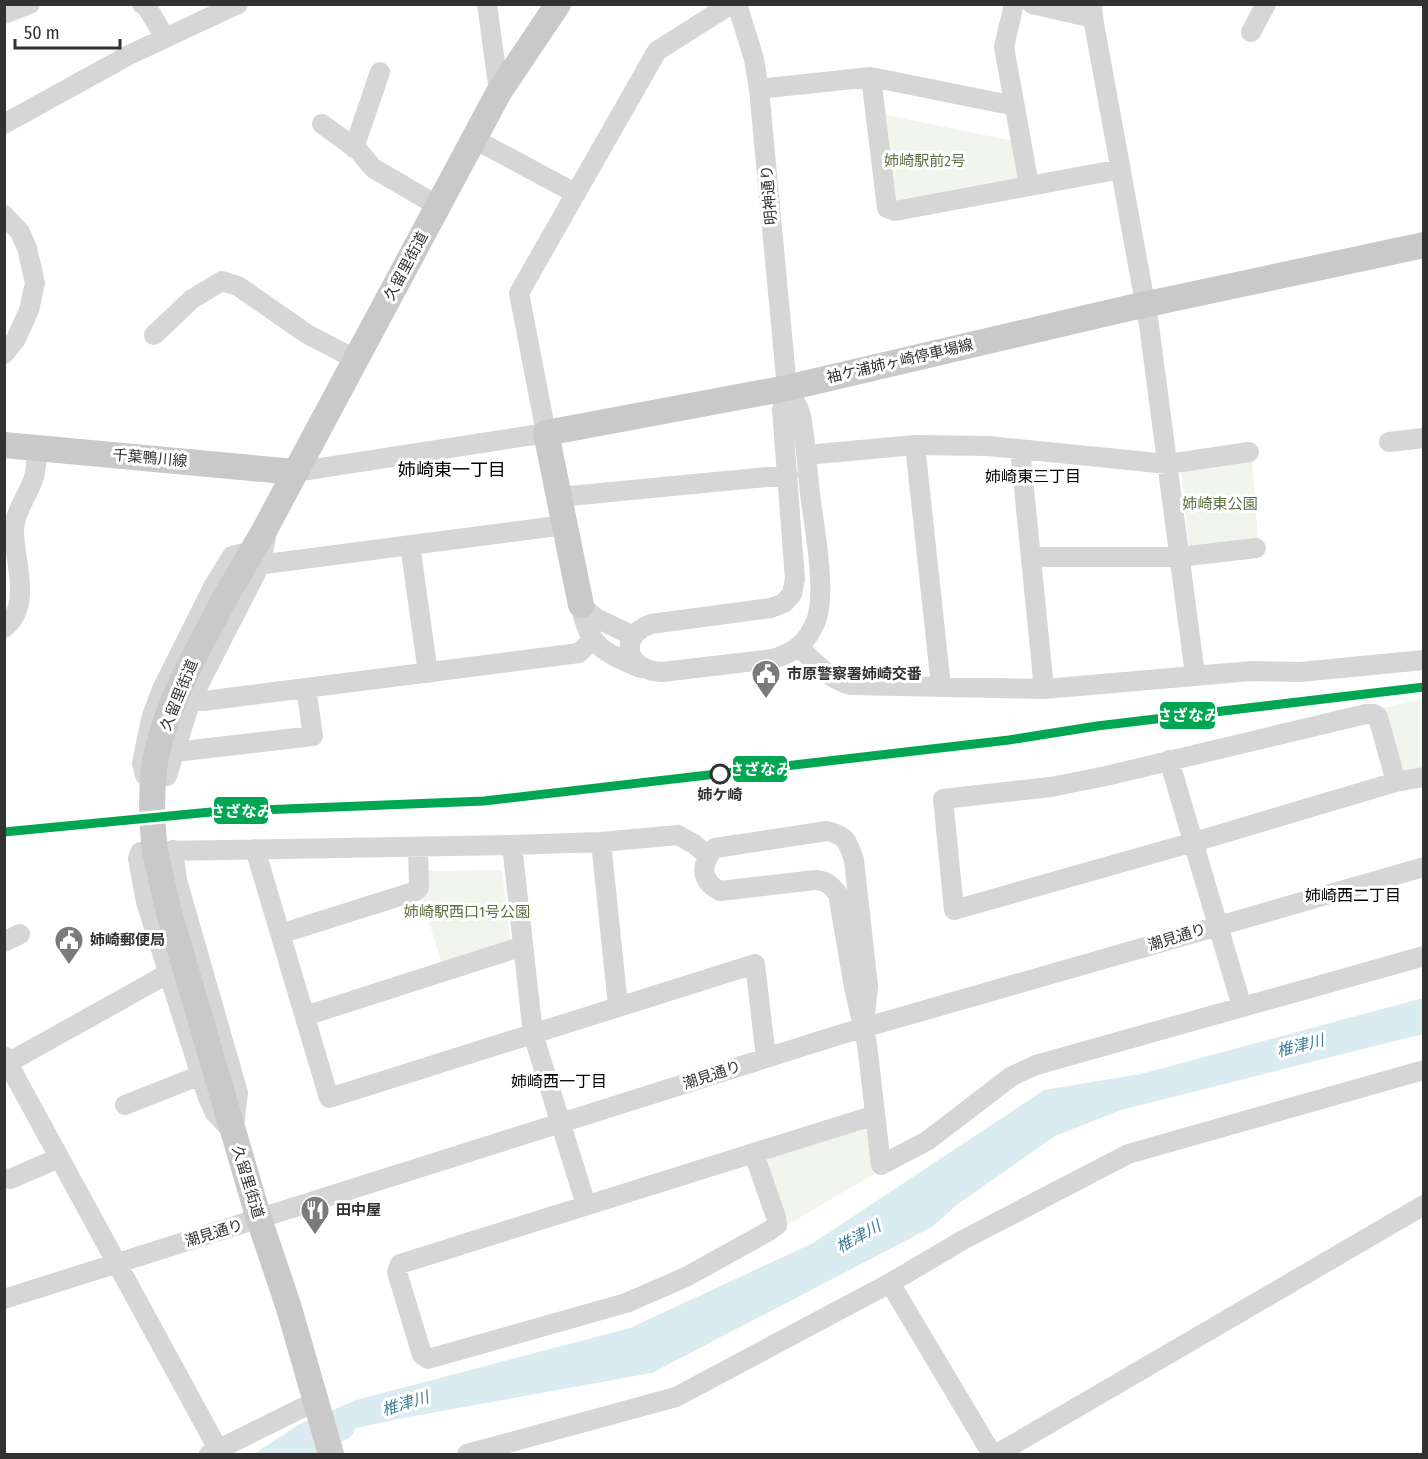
<svg xmlns="http://www.w3.org/2000/svg" width="1428" height="1459" viewBox="0 0 1428 1459" font-family="'Fira Sans Condensed','Noto Sans JP',sans-serif">
  <style>
    .green { fill: #f2f5ed }
    .water { fill: #dbebf2 }
    .lines { fill: none; stroke-linecap: round; stroke-linejoin: round }
    .river { stroke: #dbebf2; stroke-width: 26 }
    .minor { stroke: #d6d6d6; stroke-width: 20 }
    .major { stroke: #c9c9c9; stroke-width: 26 }
    .major-bridge { stroke: #c9c9c9; stroke-width: 26 }
    .rail-1-casing { stroke: #fff; stroke-width: 14 }
    .rail-1 { stroke: #00a651; stroke-width: 9 }
    .stop-dot { fill: #fff; stroke: #323232; stroke-width: 3 }
    .labels { text-anchor: middle; stroke-width: 6; stroke-linejoin: round; paint-order: stroke }
    .park-label { font-size: 15px; fill: #5a6f3e; stroke: #fff }
    .street-label { font-size: 15px; fill: #323232; stroke: #fff }
    .poi-label { font-size: 15px; font-weight: bold; fill: #323232; stroke: #fff; text-anchor: start }
    .stop-label { font-size: 15px; font-weight: bold; fill: #323232; stroke: #fff }
    .neighbourhood-label { font-size: 16px; fill: #000; stroke: #fff }
    .water-label { font-size: 16px; font-style: italic; fill: #3e7e96; stroke: #fff }
    .quarter-label { font-size: 18px; fill: #000; stroke: #fff }
    .line-badge { stroke: #fff; stroke-width: 2 }
    .badge-label { font-size: 16px; text-anchor: middle; font-weight: bold; fill: #fff }
  </style>
  <rect width="100%" height="100%" fill="#fff"/>
  <path class="green" d="M 882,114 L 1014,141 L 1021,176 L 1017,181 L 897,204 L 892,200 Z
    M 1252,458 L 1258,540 L 1195,550 L 1189,546 L 1181,474 L 1185,468 Z
    M 1423,699 L 1423,770 L 1407,773 L 1401,770 L 1382,708 Z
    M 502,870 L 510,939 L 506,946 L 447,965 L 441,961 L 422,900 L 425,895 L 425,871 Z
    M 870,1126 L 876,1173 L 784,1227 L 765,1162 L 767,1156 Z"/>
  <path class="water" d="M 1423,998 L 1423,1034 L 1121,1110 L 1055,1136 L 958,1204 L 932,1227 L 652,1373 L 398,1419 L 325,1435 L 289,1454 L 254,1454 L 298,1425 L 356,1400 L 630,1328 L 813,1243 L 1044,1090 L 1141,1074 Z"/>
  <g class="lines">
    <path class="river" d="M 289,1454 L 342,1427"/>
    <path class="minor" d="M 142,4 L 146,6 L 165,37
      M 487,4 L 499,92
      M 737,4 L 754,59 L 759,89 L 787,388
      M 1014,4 L 1004,47 L 1029,185
      M 1032,4 L 1093,18
      M 1092,4 L 1093,18 L 1149,325 L 1195,675
      M 4,14 L 30,4
      M 1251,32 L 1266,4
      M 871,77 L 887,208 L 895,211 L 1121,169
      M 759,89 L 871,77 L 1015,106
      M 4,124 L 129,55 L 238,4
      M 322,124 L 359,151 L 373,168 L 438,206
      M 474,139 L 575,193
      M 354,148 L 380,72
      M 4,215 L 20,232 L 27,248 L 35,283 L 29,310 L 16,339 L 4,354
      M 154,335 L 192,299 L 222,281 L 238,286 L 307,334 L 355,359
      M 787,388 C 792,397 799,406 801,416 C 806,442 807,468 810,494 C 814,526 827,592 816,621 C 807,643 795,652 773,659 L 662,672 C 627,671 616,637 651,624 L 771,608 L 784,603 L 792,594 L 795,579 L 782,410 Z
      M 1389,442 L 1424,438
      M 915,445 L 941,686
      M 1020,449 L 1044,689
      M 806,455 L 915,445 L 988,446 L 1168,464 L 1249,452
      M 295,472 L 546,433 L 519,293 L 657,51 L 731,4
      M 559,497 L 788,475
      M 410,545 L 428,673
      M 253,551 L 232,556 L 213,587 L 162,689 L 151,719 L 142,763 L 145,775 L 167,776 L 191,700 L 260,565 L 266,537
      M 1031,557 L 1180,557 L 1256,548
      M 250,566 L 565,525
      M 581,605 C 587,646 605,653 641,668
      M 581,605 L 596,618 L 633,636
      M 4,628 C 33,606 14,561 14,531 C 14,513 27,497 33,480 C 37,470 36,459 37,448
      M 799,647 C 814,662 830,680 851,685 L 1044,689 L 1252,671 L 1300,672 L 1424,660
      M 191,700 L 204,701 L 579,653 L 592,640
      M 175,752 L 313,736 L 306,688
      M 1169,760 L 1242,1007
      M 1396,782 L 1378,717 L 1374,714 L 1366,714 L 1106,776 L 1051,787 L 943,799 L 954,910 L 1194,842 L 1396,782 L 1424,777
      M 601,842 L 618,1006
      M 512,845 L 533,1034 L 586,1205
      M 255,849 L 329,1098 L 755,964 L 766,1058
      M 173,850 L 177,880 L 238,1093 L 234,1127
      M 162,851 L 512,845 L 601,842 L 678,835 L 694,844 L 708,856
      M 146,852 L 140,852 L 138,859 L 146,902 L 208,1098 L 215,1113 L 230,1129
      M 280,934 L 416,891 L 419,888 L 418,847
      M 4,942 L 20,934
      M 305,1016 L 523,946
      M 864,1028 L 868,986 L 854,860 C 848,842 846,835 827,831 L 715,848 C 700,864 700,881 720,891 L 815,880 C 827,881 831,885 838,894 L 854,987 L 867,1044 L 881,1165 L 927,1141 L 1012,1076 L 1036,1065 L 1424,956
      M 4,1056 L 218,1449
      M 4,1065 L 169,973
      M 125,1105 L 201,1075
      M 754,1154 L 776,1217 L 777,1225 L 769,1231 L 686,1277 L 626,1303 L 428,1359 L 422,1355 L 397,1272 L 400,1264 L 875,1115
      M 4,1178 L 10,1179 L 59,1158
      M 890,1283 L 992,1454
      M 4,1299 L 842,1034 L 1424,867
      M 209,1454 L 316,1401
      M 467,1454 L 676,1397 L 890,1283 L 963,1240 L 1128,1154 L 1424,1070
      M 997,1454 L 1424,1205"/>
    <path class="major" d="M 4,445 L 295,472
      M 226,596 L 264,531 L 499,92 L 558,4
      M 581,605 L 546,433 L 787,388 L 1129,308 L 1424,245
      M 155,851 L 168,909 L 259,1219 L 289,1308 L 331,1454"/>
    <path class="major-bridge" d="M 155,851 C 152,825 151,795 154,769 C 163,707 198,650 226,596"/>
    <g class="rail-1-casing">
      <path id="rail-1" d="M 4,832 L 211,812 L 484,801 L 1009,740 L 1097,726 L 1424,687"/>
    </g>
    <use href="#rail-1" class="rail-1"/>
  </g>
  <defs>
    <g id="civic-pin" transform="scale(1.5)"><path d="M0 17L-7.5 6A9.5 9.5 0 1 1 7.5 6Z" fill="#7a7a7a" stroke="#fff"/><path d="M-.6-6.5H3V-4.5H.6V-3L4-1V1h2V6H-6V1h2V-1L-.6-3ZM-1.2 2.5V6h2.4V2.5Z" fill="#fff"/></g>
    <g id="restaurant-pin" transform="scale(1.5)"><path d="M0 17L-7.5 6A9.5 9.5 0 1 1 7.5 6Z" fill="#7a7a7a" stroke="#fff"/><path d="M-5-6h1v4h1v-4h1v4h1v-4h1v5L-1.5 .5V6h-2V.5L-5-1ZM5-6V6H3V1.5H1.5Q1.5-4 5-6Z" fill="#fff"/></g>
  </defs>
  <g fill-rule="evenodd">
    <use href="#civic-pin" x="766" y="674"/>
    <use href="#civic-pin" x="69" y="940"/>
    <use href="#restaurant-pin" x="315" y="1210"/>
  </g>
  <circle class="stop-dot" cx="720" cy="774" r="9"/>
  <g class="labels">
    <g class="park-label">
      <text x="925" y="166">姉崎駅前2号</text>
      <text x="1220" y="509">姉崎東公園</text>
      <text x="467" y="917">姉崎駅西口1号公園</text>
    </g>
    <g class="street-label">
      <text transform="translate(769 195) rotate(-95)" y="5">明神通り</text>
      <text transform="translate(406 266) rotate(-62)" y="5">久留里街道</text>
      <text transform="translate(900 361) rotate(-13)" y="5">袖ケ浦姉ヶ崎停車場線</text>
      <text transform="translate(150 458) rotate(5)" y="5">千葉鴨川線</text>
      <text transform="translate(179 695) rotate(-68)" y="5">久留里街道</text>
      <text transform="translate(1177 937) rotate(-17)" y="5">潮見通り</text>
      <text transform="translate(712 1075) rotate(-18)" y="5">潮見通り</text>
      <text transform="translate(248 1182) rotate(73)" y="5">久留里街道</text>
      <text transform="translate(214 1233) rotate(-17)" y="5">潮見通り</text>
    </g>
    <g class="poi-label">
      <text x="787" y="679">市原警察署姉崎交番</text>
      <text x="90" y="945">姉崎郵便局</text>
      <text x="336" y="1215">田中屋</text>
    </g>
    <g class="stop-label">
      <text x="720" y="800">姉ケ崎</text>
    </g>
    <g class="neighbourhood-label">
      <text x="1033" y="482">姉崎東三丁目</text>
      <text x="1353" y="901">姉崎西二丁目</text>
      <text x="559" y="1087">姉崎西一丁目</text>
    </g>
    <g class="water-label">
      <text transform="translate(1300 1045) rotate(-14)" y="6">椎津川</text>
      <text transform="translate(858 1236) rotate(-29)" y="6">椎津川</text>
      <text transform="translate(405 1403) rotate(-17)" y="6">椎津川</text>
    </g>
    <g class="quarter-label">
      <text x="452" y="476">姉崎東一丁目</text>
    </g>
  </g>
  <g class="line-badge">
    <rect x="1159" y="701" width="57" height="29" rx="6" fill="#00a651"/>
    <rect x="732" y="755" width="56" height="28" rx="6" fill="#00a651"/>
    <rect x="213" y="796" width="56" height="29" rx="6" fill="#00a651"/>
  </g>
  <g class="badge-label">
    <text x="1188" y="721">さざなみ</text>
    <text x="760" y="775">さざなみ</text>
    <text x="241" y="817">さざなみ</text>
  </g>
  <rect width="1428" height="1459" fill="none" stroke="#323232" stroke-width="12"/>
  <path d="M15 39v9h105v-9" fill="none" stroke="#323232" stroke-width="3"/>
  <text x="24" y="39" font-size="18" fill="#323232" stroke="#ffffff" stroke-width="4.5" paint-order="stroke">50 m</text>
</svg>
